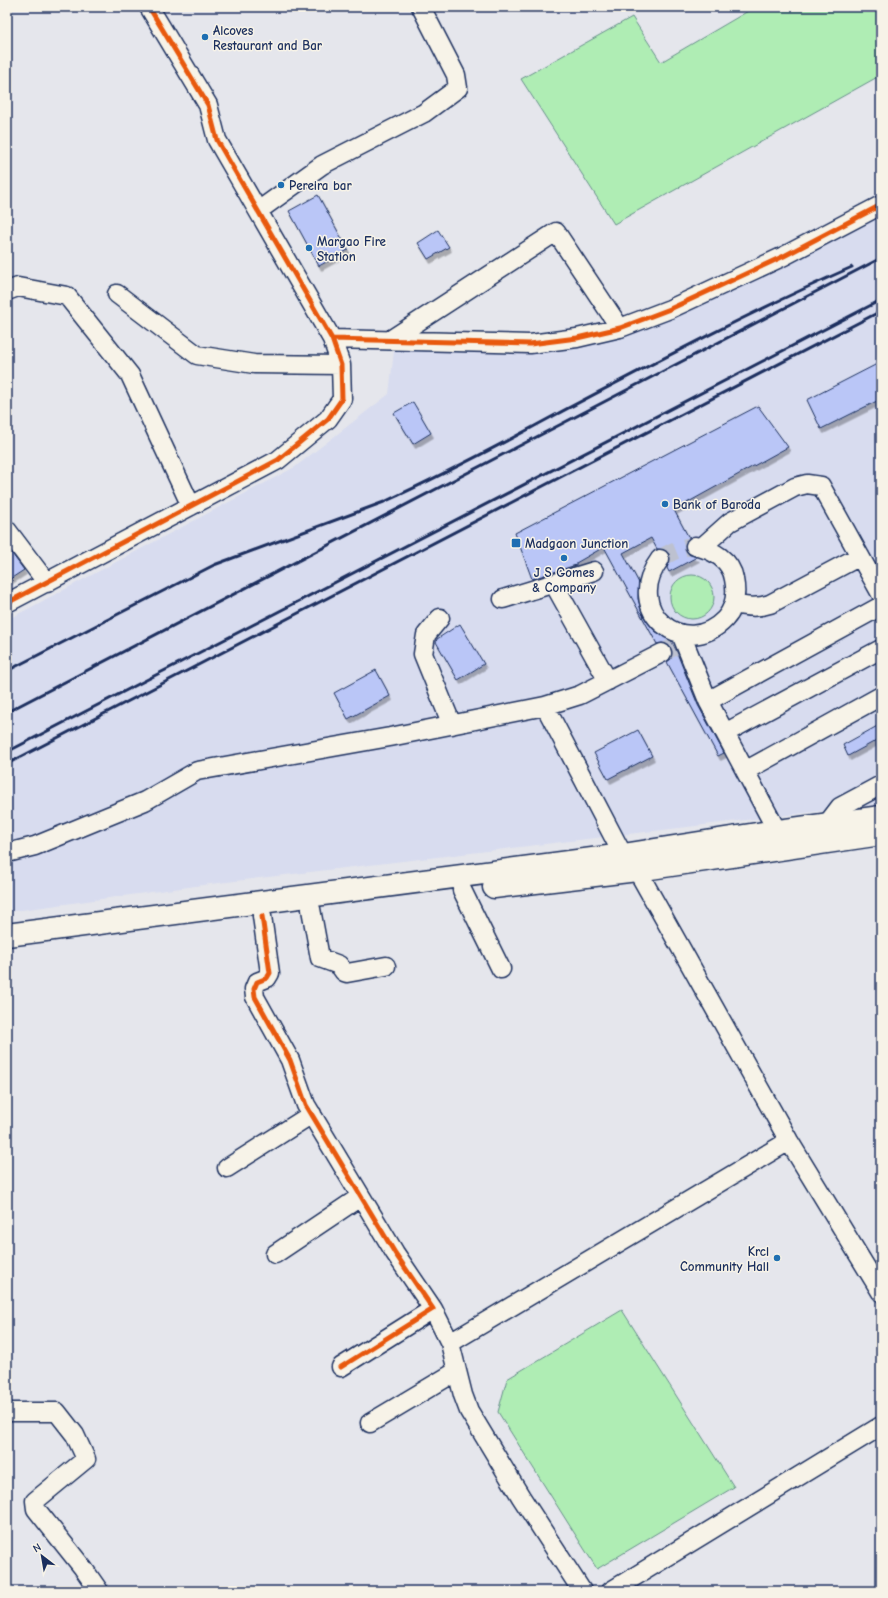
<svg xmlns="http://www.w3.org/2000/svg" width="888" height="1598" viewBox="0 0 888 1598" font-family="'Comic Neue',sans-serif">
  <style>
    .built { fill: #d8dcef }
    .green { fill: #afedb4; stroke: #658e89 }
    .building { fill: #bac6f7; stroke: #1b2f5e; filter: url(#shadow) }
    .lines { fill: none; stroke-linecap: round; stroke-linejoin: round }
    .minor-tunnel { stroke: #bdc1d0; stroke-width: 18; stroke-dasharray: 18 9; stroke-linecap: butt }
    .minor-casing { stroke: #1b2f5e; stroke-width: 21 }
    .major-casing { stroke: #1b2f5e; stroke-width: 25 }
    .minor { stroke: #f7f3e8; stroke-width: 18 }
    .major { stroke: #f7f3e8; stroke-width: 22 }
    .rail { stroke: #1b2f5e; stroke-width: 3 }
    .cycleway-casing { stroke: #f7f3e8; stroke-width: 8 }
    .cycleway { stroke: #e8590c; stroke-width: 5 }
    .poi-dot { fill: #1f6fb2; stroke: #f7f3e8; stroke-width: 1.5 }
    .labels { text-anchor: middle; stroke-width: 3; stroke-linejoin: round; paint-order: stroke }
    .poi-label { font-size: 13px; font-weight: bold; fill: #1b2f5e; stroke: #f7f3e8; text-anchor: start }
  </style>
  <defs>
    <filter id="shadow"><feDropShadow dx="2.5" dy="4.5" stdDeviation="0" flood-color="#0004"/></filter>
  </defs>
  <rect width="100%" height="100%" fill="#e5e6ec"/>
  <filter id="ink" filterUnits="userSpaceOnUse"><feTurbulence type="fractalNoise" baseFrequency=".025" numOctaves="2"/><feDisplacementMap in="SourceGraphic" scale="8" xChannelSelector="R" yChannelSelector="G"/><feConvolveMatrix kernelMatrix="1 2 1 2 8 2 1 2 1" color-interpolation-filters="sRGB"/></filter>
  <g filter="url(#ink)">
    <path class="built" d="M 881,211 L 881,804 L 210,884 L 7,912 L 7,620 L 295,467 L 389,394 L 394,351 L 539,350 L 636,331 L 692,309 Z"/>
    <path class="green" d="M 755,7 L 881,7 L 881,75 L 614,224 L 521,79 L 632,17 L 661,62 Z
      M670 597a22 22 0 1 1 44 0a22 22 0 1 1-44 0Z
      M 622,1310 L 734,1487 L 597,1569 L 498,1412 L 507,1379 Z"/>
    <path class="building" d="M 318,195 L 348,250 L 319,266 L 289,211 Z
      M 438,230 L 449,247 L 428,259 L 418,243 Z
      M 881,362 L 881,399 L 821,429 L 807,400 Z
      M 413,402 L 431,433 L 413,444 L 394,413 Z
      M 758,406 L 788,447 L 674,510 L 689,538 L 685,543 L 685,549 L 688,554 L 697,557 L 669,572 L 667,568 L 670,559 L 669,554 L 664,550 L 657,549 L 651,538 L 623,553 L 639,583 L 638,599 L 643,615 L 655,631 L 671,641 L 677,653 L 698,705 L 724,753 L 718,756 L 667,662 L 671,659 L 672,654 L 671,648 L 667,644 L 663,643 L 657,644 L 604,547 L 576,563 L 576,565 L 532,579 L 515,533 Z
      M 7,547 L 24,570 L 7,581 Z
      M 460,624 L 484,664 L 458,680 L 436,642 L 437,639 Z
      M 376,670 L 390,696 L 348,719 L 334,693 Z
      M 881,724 L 881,738 L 848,756 L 843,745 Z
      M 638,730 L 652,756 L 608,779 L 594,753 Z"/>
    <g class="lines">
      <path class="minor-tunnel" d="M 660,559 C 672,551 681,547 695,546
        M 662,653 L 674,647"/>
      <g class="minor-casing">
        <path id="minor" d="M 258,211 L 322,165 L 424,113 L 458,88 L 456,75 L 421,7
          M 7,291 L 18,287 L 67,296 L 130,375 L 191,506
          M 117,294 L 197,355 L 254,364 L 341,365
          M 332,339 L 530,344 L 577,338 L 620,328 L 670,309 L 784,256 L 881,205
          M 390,340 L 556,232 L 620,328
          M 7,530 L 47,583
          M 702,547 L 730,522 L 795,487 L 807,484 L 821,486 L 881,594
          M 660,559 C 621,611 685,661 725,619 C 735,608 737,594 734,579 C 731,560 713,550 695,546
          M 554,584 L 608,681
          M 503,599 L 594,571
          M 7,603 L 278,460 L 328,419 L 342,399 L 341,365 L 332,339 L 217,140 L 208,105 L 149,7
          M 734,604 C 747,607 757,608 770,604 L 860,556
          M 440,618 L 426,635 L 423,654 L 452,725
          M 681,634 L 708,701 L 777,831 L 780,844
          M 708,701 L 881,606
          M 545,706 L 623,855 L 637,870 L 789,1141 L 881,1292
          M 725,733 L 881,649
          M 745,771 L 881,696
          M 827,824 L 840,807 L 881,785
          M 7,853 L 35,846 L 145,801 L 197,771 L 390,737 L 545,706 L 580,695 L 662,653
          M 462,890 L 501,969
          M 311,909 L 320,958 L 339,965 L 344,972 L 347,973 L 386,966
          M 262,916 L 270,973 L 267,978 L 257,982 L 254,989 L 255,997 L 290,1060 L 306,1105 L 395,1253 L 433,1309 L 341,1367
          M 227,1168 L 312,1114
          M 275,1254 L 360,1197
          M 433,1309 L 450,1343 L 463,1395 L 469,1411 L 521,1497 L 582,1591
          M 450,1343 L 789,1141
          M 7,1412 L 57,1412 L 75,1435 L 86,1459 L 35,1501 L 36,1509 L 83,1568 L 99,1591
          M 370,1423 L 457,1371
          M 611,1591 L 881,1426"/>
      </g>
      <g class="major-casing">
        <path id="major" d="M 494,887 L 637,870 L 881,834
          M 7,935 L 623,855 L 777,831 L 881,817"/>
      </g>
      <use href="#minor" class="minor"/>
      <use href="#major" class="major"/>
      <path class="rail" d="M 7,671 L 214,565 L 384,502 C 443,475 500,445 557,414 C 654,363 752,311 852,267
        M 7,712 L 881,258
        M 7,752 L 881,300
        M 7,764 L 881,311"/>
      <g class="cycleway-casing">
        <path id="cycleway" d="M 332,339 L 530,344 L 577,338 L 620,328 L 670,309 L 784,256 L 881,205
          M 7,603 L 278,460 L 328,419 L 342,399 L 341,365 L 332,339 L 217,140 L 208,105 L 149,7
          M 262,916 L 270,973 L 267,978 L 257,982 L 254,989 L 255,997 L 290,1060 L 306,1105 L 395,1253 L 433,1309 L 341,1367"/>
      </g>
      <use href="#cycleway" class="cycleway"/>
    </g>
  </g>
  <g class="poi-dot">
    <circle cx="205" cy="37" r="4"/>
    <circle cx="281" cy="185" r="4"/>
    <circle cx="309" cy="248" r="4"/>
    <circle cx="665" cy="504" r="4"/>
    <rect x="511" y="538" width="10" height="10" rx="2"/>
    <circle cx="564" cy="558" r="4"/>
    <circle cx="777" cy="1258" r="4"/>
  </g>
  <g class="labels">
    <g class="poi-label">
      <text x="213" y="35">Alcoves<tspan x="213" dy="15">Restaurant and Bar</tspan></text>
      <text x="289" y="190">Pereira bar</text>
      <text x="317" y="246">Margao Fire<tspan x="317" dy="15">Station</tspan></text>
      <text x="673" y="509">Bank of Baroda</text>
      <text x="525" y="548">Madgaon Junction</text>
      <text x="564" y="577" text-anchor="middle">J S Gomes<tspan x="564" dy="15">&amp; Company</tspan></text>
      <text x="769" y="1256" text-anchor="end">Krcl<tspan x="769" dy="15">Community Hall</tspan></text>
    </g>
  </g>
  <rect width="888" height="1598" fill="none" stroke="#f7f3e8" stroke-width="24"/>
  <rect x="12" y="12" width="864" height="1574" fill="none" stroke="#1b2f5e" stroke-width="1.5" filter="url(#ink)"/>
  <g transform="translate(42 1556) rotate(329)" stroke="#f7f3e8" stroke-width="3" paint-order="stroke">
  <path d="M0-3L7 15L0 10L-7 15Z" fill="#1b2f5e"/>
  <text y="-6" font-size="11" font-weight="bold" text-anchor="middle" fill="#1b2f5e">N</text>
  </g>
</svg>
